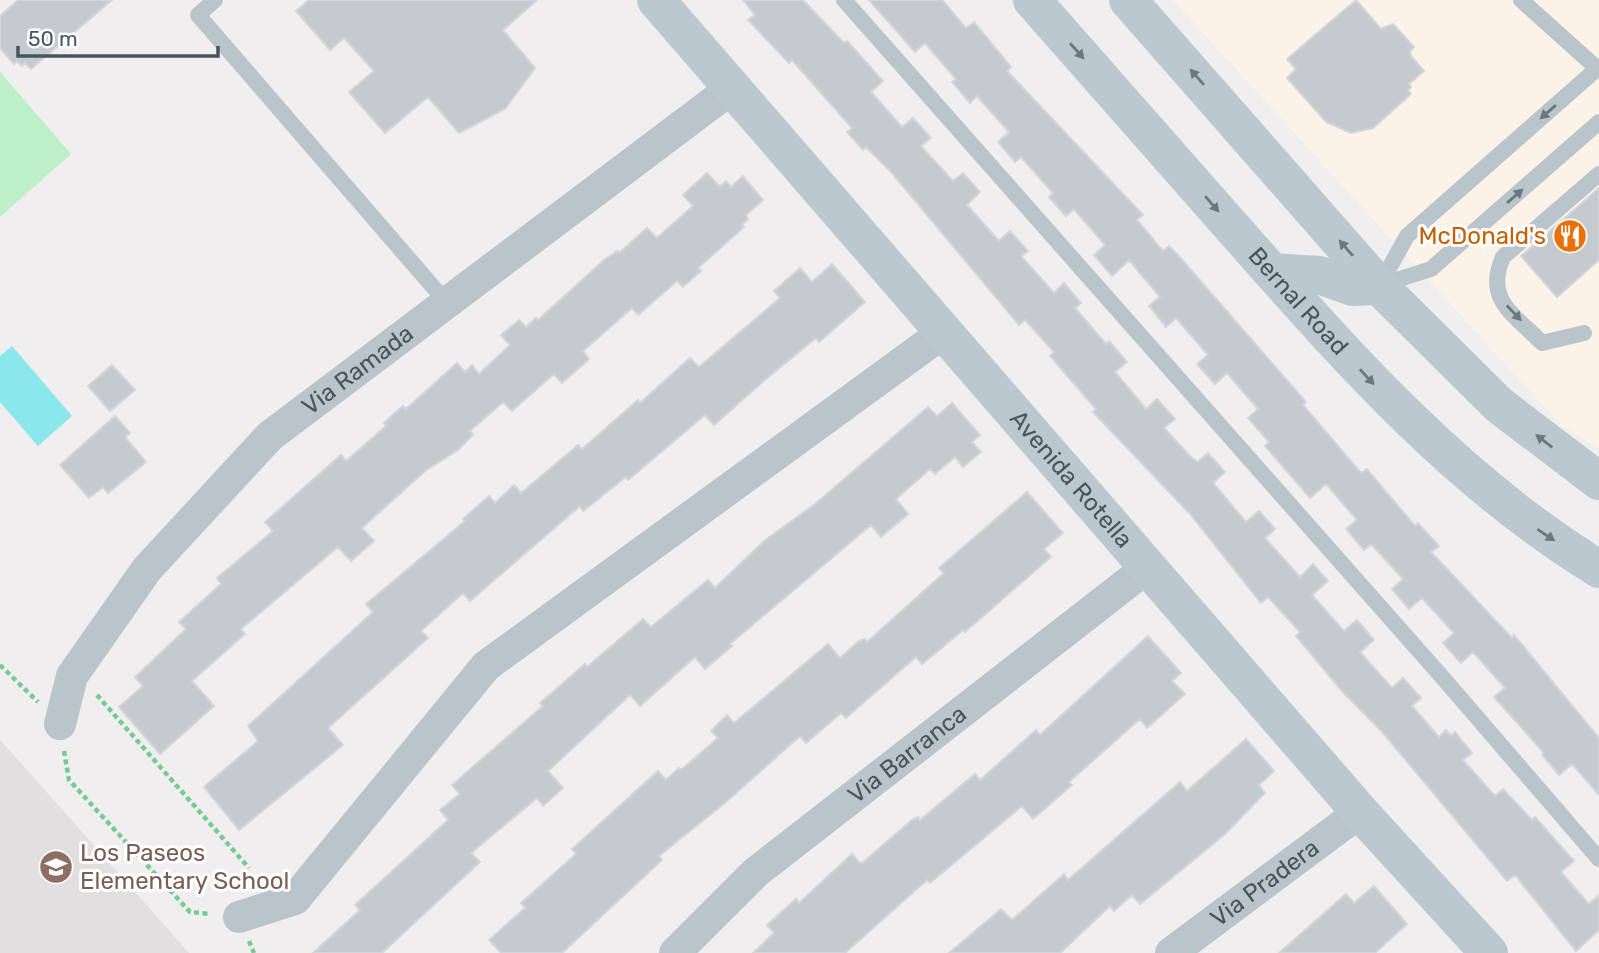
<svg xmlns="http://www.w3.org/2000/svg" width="1599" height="953" viewBox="0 0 1599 953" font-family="Rubik,sans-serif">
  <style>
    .commercial { fill: #fcf3e8 }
    .education { fill: #e2dfe1 }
    .green { fill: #bdefc8 }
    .water { fill: #8ae7eb }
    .building { fill: #c5cace; stroke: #d2d6da; stroke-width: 2 }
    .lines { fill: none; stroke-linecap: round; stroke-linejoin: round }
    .path { stroke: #75cc93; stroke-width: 4.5; stroke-dasharray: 5 3.5; stroke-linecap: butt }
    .lane { stroke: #bac5cb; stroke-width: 16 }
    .street { stroke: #bac5cb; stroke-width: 32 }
    .secondary { stroke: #bac8d0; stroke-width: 38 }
    .oneway { fill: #6a787f }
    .oneway2 { fill: #6a777d }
    .labels { text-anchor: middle; stroke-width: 6; stroke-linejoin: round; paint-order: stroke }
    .food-label { font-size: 24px; fill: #c56008; stroke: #fff; text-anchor: end }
    .street-label { font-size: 24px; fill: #47555c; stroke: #fff }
    .education-label { font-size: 24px; fill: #785e54; stroke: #fff; text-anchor: start }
  </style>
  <rect width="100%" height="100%" fill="#f1eeef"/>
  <path class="commercial" d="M 1173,0 L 1599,0 L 1599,449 L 1560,424 Z"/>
  <path class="education" d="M 0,740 L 36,780 L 189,953 L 0,953 Z"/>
  <path class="green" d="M 0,72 L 71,154 L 0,217 Z"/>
  <path class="water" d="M 12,346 L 72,416 L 38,446 L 0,402 L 0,356 Z"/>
  <path class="building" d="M 18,0 L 112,0 L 31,69 L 25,63 L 22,66 L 17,61 L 14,64 L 0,48 L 0,16 Z
    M 309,0 L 537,0 L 503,30 L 535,68 L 505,109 L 459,133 L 428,97 L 385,133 L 349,92 L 374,71 L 344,38 L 330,50 L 296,11 Z
    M 743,0 L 803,0 L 844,43 L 847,41 L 883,81 L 871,92 L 902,127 L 913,118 L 931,138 L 921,146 L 953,181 L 963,173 L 980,192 L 967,205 L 999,241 L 1010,231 L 1028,251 L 1021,256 L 1054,293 L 1064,283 L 1081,303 L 1075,308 L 1106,344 L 1109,341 L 1127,362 L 1115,372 L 1146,409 L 1157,399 L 1175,419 L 1164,428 L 1192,458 L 1198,462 L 1208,453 L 1225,472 L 1213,483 L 1246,522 L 1259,511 L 1275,529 L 1265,538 L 1300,577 L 1313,564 L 1328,581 L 1312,595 L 1344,631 L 1357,620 L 1374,640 L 1360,652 L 1392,688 L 1403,678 L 1421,698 L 1412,706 L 1439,737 L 1446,730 L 1451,736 L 1455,732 L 1472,753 L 1463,760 L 1495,796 L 1503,789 L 1532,820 L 1535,817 L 1574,861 L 1561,872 L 1589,904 L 1599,895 L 1599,930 L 1576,951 L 1515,875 L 1507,881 L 1383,733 L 1341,690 L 1296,636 L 1300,632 L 1268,597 L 1261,603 L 1190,514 L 1093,412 L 1096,409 L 1050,356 L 1054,352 L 1025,320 L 1019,325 L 891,172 L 866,147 L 863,150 L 847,132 L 852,128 L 792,60 L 789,63 L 748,20 L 755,15 Z
    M 869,0 L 942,0 L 966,28 L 974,22 L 1011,67 L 1007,71 L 1143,215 L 1137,220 L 1163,251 L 1169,246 L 1178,255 L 1306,402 L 1303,405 L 1361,473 L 1367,469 L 1415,526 L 1418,523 L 1439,546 L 1431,552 L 1512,638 L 1514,635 L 1599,738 L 1599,795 L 1572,764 L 1559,775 L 1542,755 L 1544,753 L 1494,697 L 1505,688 L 1473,652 L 1461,663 L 1443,643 L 1454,633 L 1422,598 L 1409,609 L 1392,589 L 1403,579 L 1371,544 L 1364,550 L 1346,529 L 1357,520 L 1326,484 L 1310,498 L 1265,446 L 1269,442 L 1248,418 L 1258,409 L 1227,373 L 1215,384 L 1197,364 L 1208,355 L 1176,318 L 1166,327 L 1149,306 L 1160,297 L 1129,260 L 1112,276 L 1094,255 L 1105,245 L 1074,209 L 1066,216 L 1049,197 L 1053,193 L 1021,157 L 1015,162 L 998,142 L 1009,132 L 977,96 L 970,103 L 952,82 L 956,79 L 925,43 L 915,52 Z
    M 1356,0 L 1381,29 L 1393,24 L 1414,47 L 1410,51 L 1411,56 L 1424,71 L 1409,84 L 1411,87 L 1408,90 L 1411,94 L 1373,128 L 1351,133 L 1326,122 L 1287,78 L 1296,69 L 1287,59 Z
    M 707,173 L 720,187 L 726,181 L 731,187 L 743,176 L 763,200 L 746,215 L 748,219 L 742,225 L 744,227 L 698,268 L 701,271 L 683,287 L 677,281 L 638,315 L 632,308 L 583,351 L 589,359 L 562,383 L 554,374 L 512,411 L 503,402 L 470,431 L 473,435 L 458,450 L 425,471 L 362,528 L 374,541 L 351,561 L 338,547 L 241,629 L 245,634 L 192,681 L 214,706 L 160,754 L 119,707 L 143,686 L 135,677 L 186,629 L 179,622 L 221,584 L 217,578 L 273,531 L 265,522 L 341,455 L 346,461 L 386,426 L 384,423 L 403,406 L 406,409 L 457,363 L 465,372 L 472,365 L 479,374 L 510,345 L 501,335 L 519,320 L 526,327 L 536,318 L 538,320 L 605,259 L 618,251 L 619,253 L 647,228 L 657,238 L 693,206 L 683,195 Z
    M 1599,188 L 1599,260 L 1557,297 L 1521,256 Z
    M 832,264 L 865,302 L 819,342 L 816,338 L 766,379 L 714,425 L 705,415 L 628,480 L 626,477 L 583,511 L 580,506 L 470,601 L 463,593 L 421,631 L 428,638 L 328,728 L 343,745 L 239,830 L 204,787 L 258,741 L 248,726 L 373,612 L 366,604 L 465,521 L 463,519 L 489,496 L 495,503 L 514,485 L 521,493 L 578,445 L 582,449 L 638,400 L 640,403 L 690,358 L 699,367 L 780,298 L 774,291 L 800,268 L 812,282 Z
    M 112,365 L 135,390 L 110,411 L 88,386 Z
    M 952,403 L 980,435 L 972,442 L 981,452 L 963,467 L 955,457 L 935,474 L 930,469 L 896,499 L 908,514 L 881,537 L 871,525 L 730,644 L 732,646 L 705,669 L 695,657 L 640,706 L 630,695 L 548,771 L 563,788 L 543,806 L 537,798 L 471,853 L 480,862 L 382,953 L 313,953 L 360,910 L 355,905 L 448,820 L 440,810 L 460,794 L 452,785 L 543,706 L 540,703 L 585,664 L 587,667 L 643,619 L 651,627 L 708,580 L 715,588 L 764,541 L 815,504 L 928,407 L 937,416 Z
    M 115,416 L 130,433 L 125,437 L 146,462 L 108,493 L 103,487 L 89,498 L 60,465 Z
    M 1027,492 L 1063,533 L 1044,549 L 1051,557 L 965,632 L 963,630 L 922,664 L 916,657 L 846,718 L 841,713 L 806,743 L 800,736 L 726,802 L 659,856 L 662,860 L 562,953 L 501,953 L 489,940 L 525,908 L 521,903 L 576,854 L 572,849 L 658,771 L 666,780 L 679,768 L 681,770 L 718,738 L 711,731 L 727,715 L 734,723 L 828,644 L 840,658 L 859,641 L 865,639 L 867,642 L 944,573 L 939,568 Z
    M 1148,636 L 1181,673 L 1172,681 L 1185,694 L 1147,728 L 1140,719 L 1069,782 L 1072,785 L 1033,819 L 1022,806 L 930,883 L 927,880 L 845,953 L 753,953 L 774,933 L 767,925 L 796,899 L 799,903 L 852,854 L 861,864 L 913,819 L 918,817 L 920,820 L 975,774 L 980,780 L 1036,730 L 1040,735 Z
    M 1246,739 L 1274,771 L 1259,785 L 1265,793 L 1225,834 L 1140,904 L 1132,895 L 1114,911 L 1110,906 L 1060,953 L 949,953 L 1001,909 L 1012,920 L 1064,874 L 1068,880 L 1180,782 L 1187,791 Z
    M 1374,886 L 1407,924 L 1375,953 L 1279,953 L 1346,894 L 1354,903 Z"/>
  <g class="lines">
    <path class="path" d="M 0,665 L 38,702
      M 97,695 L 249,868
      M 64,751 L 69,780 L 190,912 L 211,914
      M 249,941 L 254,953"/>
    <path class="lane" d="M 215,0 L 198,15 L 447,303
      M 844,0 L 1443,678 L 1599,859
      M 1521,0 L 1599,70
      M 1381,285 L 1431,269 L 1599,122
      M 1379,286 L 1407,236 L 1599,67
      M 1584,333 L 1542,343 C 1514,314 1484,300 1503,257 L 1599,174"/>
    <g class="street">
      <path id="s1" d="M 60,724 L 72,676 L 147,569 L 270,436 L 732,88"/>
      <path d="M 239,917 L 295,899 L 486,666 L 944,332"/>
      <path id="s2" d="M 675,953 L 755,873 L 1148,567"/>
      <path id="s3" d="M 1171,953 L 1360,812"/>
    </g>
    <g class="secondary">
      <path id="s4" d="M 656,0 L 1360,812 L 1489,953"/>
      <path id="s5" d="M 1032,0 C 1103,81 1175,162 1246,243 C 1353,364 1460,484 1599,569"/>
      <path d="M 1128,0 L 1379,286 L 1499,405 L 1599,481"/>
      <path d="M 1272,272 L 1319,275 L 1353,287 L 1379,286"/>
    </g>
  </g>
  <defs><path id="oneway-solid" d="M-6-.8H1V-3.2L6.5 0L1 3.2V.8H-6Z" transform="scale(1.75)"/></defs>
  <g class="oneway">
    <use href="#oneway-solid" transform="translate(1077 51) rotate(48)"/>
    <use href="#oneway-solid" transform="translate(1197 77) rotate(-131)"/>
    <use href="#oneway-solid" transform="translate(1212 204) rotate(49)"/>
    <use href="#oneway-solid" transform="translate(1346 248) rotate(-131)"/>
    <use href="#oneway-solid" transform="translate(1367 377) rotate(47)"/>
    <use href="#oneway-solid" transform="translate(1544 441) rotate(-142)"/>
    <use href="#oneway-solid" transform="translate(1546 535) rotate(34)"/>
  </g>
  <g class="oneway2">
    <use href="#oneway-solid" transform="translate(1548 112) rotate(139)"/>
    <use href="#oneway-solid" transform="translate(1515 196) rotate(-41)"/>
    <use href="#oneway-solid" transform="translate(1514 313) rotate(46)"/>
  </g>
  <defs>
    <g id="restaurant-disc" transform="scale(1.75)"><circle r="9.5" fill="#e8710a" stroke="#fff"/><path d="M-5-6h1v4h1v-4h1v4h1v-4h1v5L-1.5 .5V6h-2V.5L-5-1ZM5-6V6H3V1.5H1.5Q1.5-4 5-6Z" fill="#fff"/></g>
    <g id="school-disc" transform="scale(1.75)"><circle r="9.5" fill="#8d6e63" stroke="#fff"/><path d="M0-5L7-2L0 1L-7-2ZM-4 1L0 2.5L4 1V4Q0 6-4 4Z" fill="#fff"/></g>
  </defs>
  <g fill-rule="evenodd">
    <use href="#restaurant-disc" x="1570" y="236"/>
    <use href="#school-disc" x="56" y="867"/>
  </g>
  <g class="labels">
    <g class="food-label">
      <text x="1546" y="244">McDonald's</text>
    </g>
    <g class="street-label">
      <text dy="8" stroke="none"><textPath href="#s5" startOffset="402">Bernal Road</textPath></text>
      <text dy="8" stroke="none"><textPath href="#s1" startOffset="471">Via Ramada</textPath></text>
      <text dy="8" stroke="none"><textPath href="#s4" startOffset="634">Avenida Rotella</textPath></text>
      <text dy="8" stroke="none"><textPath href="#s2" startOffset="306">Via Barranca</textPath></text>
      <text dy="8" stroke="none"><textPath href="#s3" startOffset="117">Via Pradera</textPath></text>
    </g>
    <g class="education-label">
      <text x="80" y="861">Los Paseos<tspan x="80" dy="28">Elementary School</tspan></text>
    </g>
  </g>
  <path d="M18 46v10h200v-10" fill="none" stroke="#47555c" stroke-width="3.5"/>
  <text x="28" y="46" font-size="21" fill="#47555c" stroke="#ffffff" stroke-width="5" paint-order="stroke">50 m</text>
</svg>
